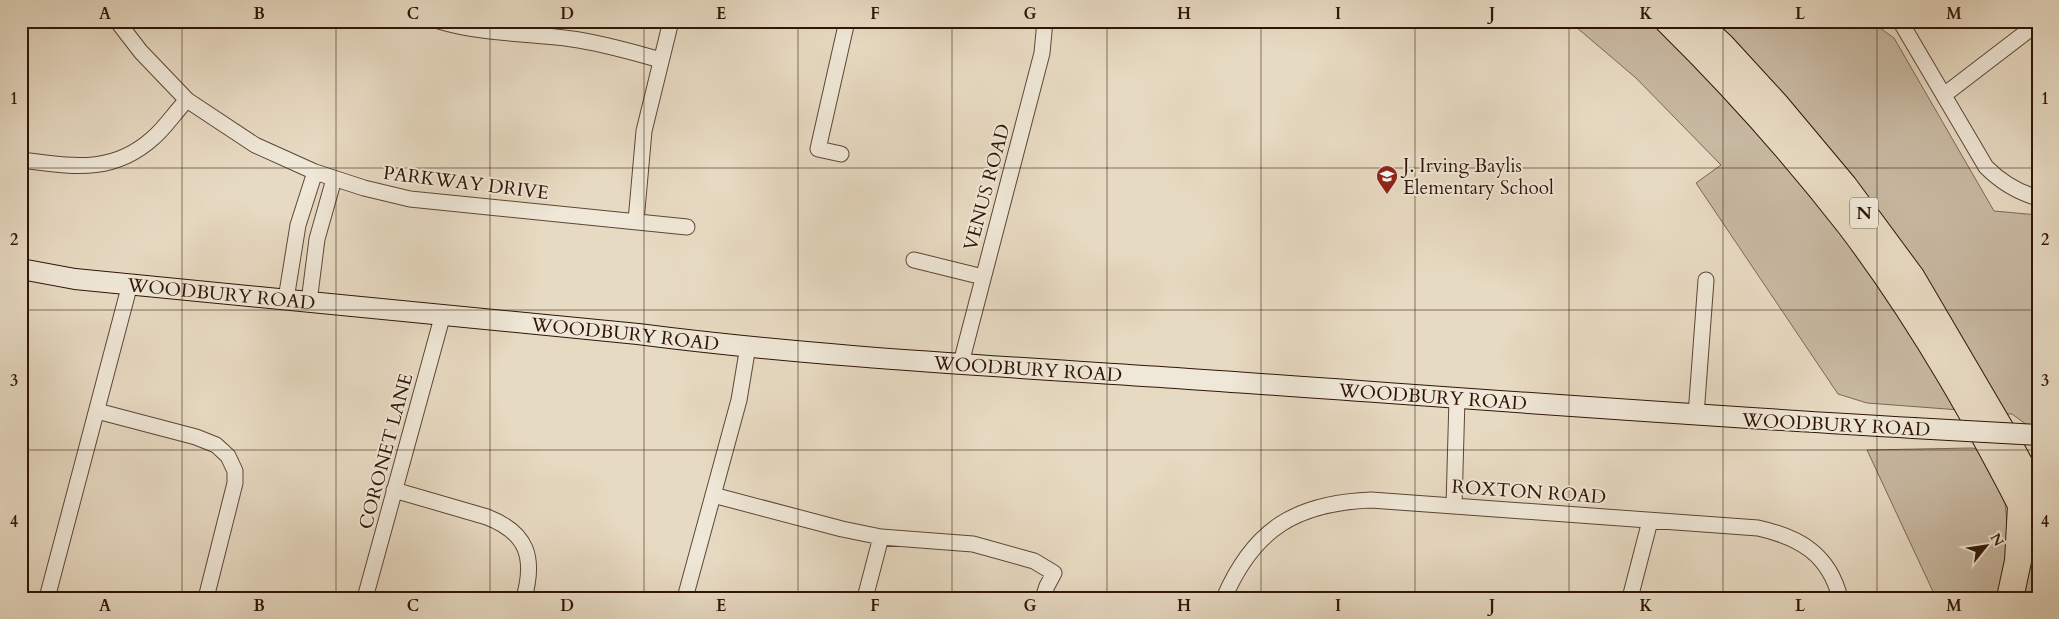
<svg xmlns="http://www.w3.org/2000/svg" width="2059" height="619" viewBox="0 0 2059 619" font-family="Cardo,serif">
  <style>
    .green { fill: #c8b9a2; stroke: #7c6754 }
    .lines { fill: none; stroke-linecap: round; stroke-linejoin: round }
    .minor-casing { stroke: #5e4635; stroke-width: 17 }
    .secondary-casing { stroke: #301506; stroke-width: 22 }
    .motorway-casing { stroke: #301506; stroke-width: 28 }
    .minor { stroke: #efe7d7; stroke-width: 15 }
    .secondary { stroke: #efe7d7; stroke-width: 20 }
    .motorway { stroke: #e7dac2; stroke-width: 26 }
    .secondary-bridge-casing { stroke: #301506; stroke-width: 22; stroke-linecap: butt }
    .secondary-bridge { stroke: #efe7d7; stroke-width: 20 }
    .grid { fill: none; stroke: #301506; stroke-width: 1; stroke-opacity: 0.55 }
    .labels { text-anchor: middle; stroke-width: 4; stroke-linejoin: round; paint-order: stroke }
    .shield { fill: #efe7d7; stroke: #695445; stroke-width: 1 }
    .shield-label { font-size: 18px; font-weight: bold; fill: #301506 }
    .poi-label { font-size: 19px; fill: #301506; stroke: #efe7d7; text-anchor: start }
    .street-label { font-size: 19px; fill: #301506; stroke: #efe7d7 }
    .neatline { fill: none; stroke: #301506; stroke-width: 2 }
    .grid-label { font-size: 16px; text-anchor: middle; font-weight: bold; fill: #301506 }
  </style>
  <rect width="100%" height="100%" fill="#e7dac2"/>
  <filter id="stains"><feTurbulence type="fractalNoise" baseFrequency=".004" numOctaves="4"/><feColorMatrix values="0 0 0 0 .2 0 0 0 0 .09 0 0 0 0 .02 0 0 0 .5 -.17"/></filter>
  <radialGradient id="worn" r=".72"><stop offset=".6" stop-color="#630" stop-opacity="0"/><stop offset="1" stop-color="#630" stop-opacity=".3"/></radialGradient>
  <path class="green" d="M 1569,21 L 1653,21 L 1697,63 L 1793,168 L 1894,300 L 1960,410 L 1867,403 L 1838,394 L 1696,183 L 1721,165 L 1636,78 Z
    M 1710,21 L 1870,21 L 1894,38 L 1994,211 L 2038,215 L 2038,433 L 2012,414 L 2004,414 Z
    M 1971,448 L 1982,449 L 2005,503 L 2010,549 L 2002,598 L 1936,598 L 1867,450 Z
    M 2026,557 L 2038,574 L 2038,598 L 2019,598 Z"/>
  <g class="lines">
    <g class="minor-casing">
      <path id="minor" d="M 117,21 L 141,52 L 187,100 L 255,145 L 315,172 L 364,188 L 410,199 L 687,227
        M 439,21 C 482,34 527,33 572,39 C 602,43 632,52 661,60
        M 1900,21 L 1986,167 C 2001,182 2017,192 2038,198
        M 1944,95 L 2038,23
        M 841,154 L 818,149 L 847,21
        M 21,160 C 71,166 112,175 153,138 C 166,127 175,112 187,100
        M 636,221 L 644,131 L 671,21
        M 914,260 L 983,277
        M 286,299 L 298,225 L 315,172
        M 309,302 L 317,239 L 334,179
        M 961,363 L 1042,53 L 1045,21
        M 97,411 L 196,437 L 216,445 L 228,456 L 235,471 L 235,483 L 206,598
        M 1696,415 L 1706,280
        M 394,490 L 487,517 C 528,533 535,558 524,598
        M 713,495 L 842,529 L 881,537 L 973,544 L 1034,561 L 1054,573 L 1047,586 L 1043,598
        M 1454,506 L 1457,398
        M 47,598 L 130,284
        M 365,598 L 443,314
        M 685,598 L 739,400 L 748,346
        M 865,598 L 881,537
        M 1224,598 C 1254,528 1297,503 1371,500 L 1758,528 C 1799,537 1829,554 1840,598
        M 1630,598 L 1650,521"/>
    </g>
    <g class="secondary-casing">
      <g id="secondary">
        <path id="s1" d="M 21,269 L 75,279 L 638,334 C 816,357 997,366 1176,378 C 1422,395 1667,414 1913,428"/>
      </g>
    </g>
    <g class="motorway-casing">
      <path id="motorway" d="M 1668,21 C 1733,85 1793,152 1849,224 C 1923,321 1983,429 2038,538
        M 1695,21 L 1722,46 L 1777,106 L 1844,186 L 1912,278 L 2000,428 L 2038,498
        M 2010,598 L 2018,561 L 2021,505"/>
    </g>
    <use href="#minor" class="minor"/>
    <use href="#secondary" class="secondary"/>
    <use href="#motorway" class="motorway"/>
    <g class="secondary-bridge-casing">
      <path id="secondary-bridge" d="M 1913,428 L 2038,435"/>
    </g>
    <use href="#secondary-bridge" class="secondary-bridge"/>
  </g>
  <path class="grid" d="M 182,21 L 182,598M 336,21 L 336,598M 490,21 L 490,598M 644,21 L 644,598M 798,21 L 798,598M 952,21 L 952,598M 1107,21 L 1107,598M 1261,21 L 1261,598M 1415,21 L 1415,598M 1569,21 L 1569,598M 1723,21 L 1723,598M 1877,21 L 1877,598M 21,168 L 2038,168M 21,310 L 2038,310M 21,450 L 2038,450"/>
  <defs>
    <g id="school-pin" transform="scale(1.125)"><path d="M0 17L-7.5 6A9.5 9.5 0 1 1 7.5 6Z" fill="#8f2418" stroke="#efe7d7"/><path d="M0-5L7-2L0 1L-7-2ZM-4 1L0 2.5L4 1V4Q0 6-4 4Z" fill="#fff"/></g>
  </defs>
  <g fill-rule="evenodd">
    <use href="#school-pin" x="1387" y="176"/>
  </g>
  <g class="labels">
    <rect class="shield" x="1850" y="197.5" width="28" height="31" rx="4"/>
    <g class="shield-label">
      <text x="1864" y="219">N</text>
    </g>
    <g class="poi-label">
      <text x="1403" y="172">J. Irving Baylis<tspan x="1403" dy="22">Elementary School</tspan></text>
    </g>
    <g class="street-label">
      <text transform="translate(466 182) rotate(7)" y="7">PARKWAY DRIVE</text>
      <text transform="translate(986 187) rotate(-75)" y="7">VENUS ROAD</text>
      <text dy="7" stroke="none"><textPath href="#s1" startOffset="202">WOODBURY ROAD</textPath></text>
      <text dy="7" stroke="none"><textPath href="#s1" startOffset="608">WOODBURY ROAD</textPath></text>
      <text dy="7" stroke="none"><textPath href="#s1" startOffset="1012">WOODBURY ROAD</textPath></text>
      <text dy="7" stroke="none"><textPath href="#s1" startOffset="1418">WOODBURY ROAD</textPath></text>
      <text transform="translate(1836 424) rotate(3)" y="7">WOODBURY ROAD</text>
      <text transform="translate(385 451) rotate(-75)" y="7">CORONET LANE</text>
      <text transform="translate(1529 491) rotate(4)" y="7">ROXTON ROAD</text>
    </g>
  </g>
  <rect width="2059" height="619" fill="none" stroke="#e7dac2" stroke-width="55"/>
  <g transform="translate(1986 546) rotate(60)" stroke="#efe7d7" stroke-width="4" paint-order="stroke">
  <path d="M0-4L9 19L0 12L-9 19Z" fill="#301506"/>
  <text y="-8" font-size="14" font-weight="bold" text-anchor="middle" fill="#301506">N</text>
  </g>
  <rect x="28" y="28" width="2004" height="564" class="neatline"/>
  <g class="grid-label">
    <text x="105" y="19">A</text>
    <text x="259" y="19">B</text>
    <text x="413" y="19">C</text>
    <text x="567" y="19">D</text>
    <text x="721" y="19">E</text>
    <text x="875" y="19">F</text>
    <text x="1030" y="19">G</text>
    <text x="1184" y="19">H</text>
    <text x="1338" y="19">I</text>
    <text x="1492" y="19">J</text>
    <text x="1646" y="19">K</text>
    <text x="1800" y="19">L</text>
    <text x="1954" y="19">M</text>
    <text x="14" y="104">1</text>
    <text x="2045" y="104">1</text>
    <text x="14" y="245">2</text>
    <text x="2045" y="245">2</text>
    <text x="14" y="386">3</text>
    <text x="2045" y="386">3</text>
    <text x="14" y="527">4</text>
    <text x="2045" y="527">4</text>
    <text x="105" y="611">A</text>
    <text x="259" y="611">B</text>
    <text x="413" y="611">C</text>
    <text x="567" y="611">D</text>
    <text x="721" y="611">E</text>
    <text x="875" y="611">F</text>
    <text x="1030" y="611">G</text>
    <text x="1184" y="611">H</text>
    <text x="1338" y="611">I</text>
    <text x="1492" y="611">J</text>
    <text x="1646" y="611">K</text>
    <text x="1800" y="611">L</text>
    <text x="1954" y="611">M</text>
  </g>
  <rect width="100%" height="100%" filter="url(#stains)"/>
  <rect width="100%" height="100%" fill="url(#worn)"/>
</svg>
